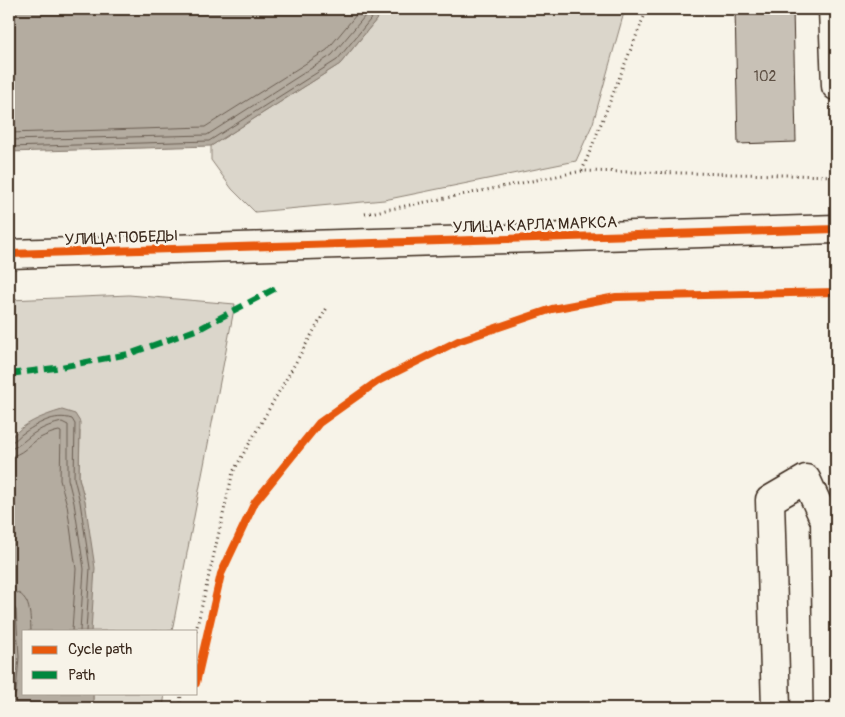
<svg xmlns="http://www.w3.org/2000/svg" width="845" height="717" viewBox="0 0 845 717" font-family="Pangolin,sans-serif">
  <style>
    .green { fill: #dbd6cb; stroke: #8b8074 }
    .water { fill: #b4aca0; stroke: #84786c }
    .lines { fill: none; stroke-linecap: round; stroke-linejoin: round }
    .shore { stroke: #6b5e52; stroke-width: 1 }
    .building { fill: #c8c1b6; stroke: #3b2a1e }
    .minor-casing { stroke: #3b2a1e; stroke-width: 31 }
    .path { stroke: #3b2a1e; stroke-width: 3; stroke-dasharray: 1 4; stroke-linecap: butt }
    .minor { stroke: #f7f3e8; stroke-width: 28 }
    .quiet { stroke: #00873e; stroke-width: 6; stroke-dasharray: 12 6; stroke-linecap: butt }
    .cycleway-casing { stroke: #f7f3e8; stroke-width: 11 }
    .cycleway { stroke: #e8590c; stroke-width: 8 }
    .labels { text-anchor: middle; stroke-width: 5; stroke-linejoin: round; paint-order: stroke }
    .number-label { font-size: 14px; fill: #5e5044 }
    .street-label { font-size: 16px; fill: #3b2a1e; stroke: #f7f3e8 }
  </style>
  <rect width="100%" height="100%" fill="#f7f3e8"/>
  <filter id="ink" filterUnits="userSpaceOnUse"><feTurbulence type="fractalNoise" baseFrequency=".02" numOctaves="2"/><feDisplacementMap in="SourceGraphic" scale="10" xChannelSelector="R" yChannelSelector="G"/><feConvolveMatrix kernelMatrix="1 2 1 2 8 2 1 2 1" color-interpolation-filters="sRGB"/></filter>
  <g filter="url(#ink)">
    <path class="green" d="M 385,9 L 625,9 L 593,123 L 576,161 L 384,200 L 255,212 L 232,189 L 211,160 L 211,146 L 340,64 Z
      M 129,295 L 235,304 L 172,631 L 91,631 L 85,501 L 79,478 L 80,431 L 13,434 L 9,440 L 9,300 Z
      M 9,591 L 14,657 L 10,708 L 9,708 Z
      M 93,693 L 165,693 L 163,708 L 93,708 Z"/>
    <path class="water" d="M 9,9 L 385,9 L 340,64 L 211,146 L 9,152 Z
      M 62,410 L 75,414 L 80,422 L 79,478 L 85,501 L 95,568 L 91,631 L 24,631 L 24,693 L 93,693 L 93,708 L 10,708 L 14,657 L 9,591 L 9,440 C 23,423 42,416 62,410 Z"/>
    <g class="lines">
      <path class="shore" d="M 9,133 L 205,127 L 327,50 L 361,9
        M 9,140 L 207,135 L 332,55 L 371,9
        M 9,147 L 209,141 L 337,60 L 379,9
        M 9,442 C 15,442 18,437 22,434 C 37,424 54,413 72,419 L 75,424 L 74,478 L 80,502 L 90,568 L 86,631
        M 9,449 C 19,448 27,437 36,432 C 44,427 53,424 62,422 L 68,425 L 68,479 L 74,503 L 84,569 L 80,631
        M 9,456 C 22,456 29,444 40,438 C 46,435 53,432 59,431 L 61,432 L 60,480 L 67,505 L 76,569 L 72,631
        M 9,591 C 31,592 30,613 31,631
        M 9,605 L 13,606 L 16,610 L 19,657 L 16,693 L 13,697 L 9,698"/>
    </g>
    <path class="building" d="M 735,9 L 793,9 L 796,142 L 738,144 Z"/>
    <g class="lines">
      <g class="minor-casing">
        <path id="minor" d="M 833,9 L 836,86
          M 9,254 L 836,229
          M 776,708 L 770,500 L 806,479 L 825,521 L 828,708"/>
      </g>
      <path class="path" d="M 582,171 L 647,9
        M 365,214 L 582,171 L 836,176
        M 196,631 L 233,472 L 328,306
        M 180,708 L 181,693"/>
      <use href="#minor" class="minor"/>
      <path class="quiet" d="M 9,374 L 55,368 L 129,354 L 201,328 L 276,288
        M 340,708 L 341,708"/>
      <g class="cycleway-casing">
        <path id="cycleway" d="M 9,254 L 836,229
          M 196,683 L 221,574 L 255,502 L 319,423 L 378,381 L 458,341 L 552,309 L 616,297 L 836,292"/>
      </g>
      <use href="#cycleway" class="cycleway"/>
    </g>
  </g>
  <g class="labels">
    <g class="number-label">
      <text x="765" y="81">102</text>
    </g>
    <g class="street-label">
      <text transform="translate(535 224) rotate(-2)" y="6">УЛИЦА КАРЛА МАРКСА</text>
      <text transform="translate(121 237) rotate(-2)" y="6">УЛИЦА ПОБЕДЫ</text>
    </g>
  </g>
  <rect width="845" height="717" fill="none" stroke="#f7f3e8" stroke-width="30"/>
  <rect x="15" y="15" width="815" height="687" fill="none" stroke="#3b2a1e" stroke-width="2" filter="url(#ink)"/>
  <rect x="22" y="630" width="175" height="65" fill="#f7f3e8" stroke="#aca397"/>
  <rect x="32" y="646" width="25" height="8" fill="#e8590c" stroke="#aca397"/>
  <text x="68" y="654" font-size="15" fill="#3b2a1e">Cycle path</text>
  <rect x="32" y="671" width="25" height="8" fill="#00873e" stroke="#aca397"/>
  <text x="68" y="680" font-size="15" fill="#3b2a1e">Path</text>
</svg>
